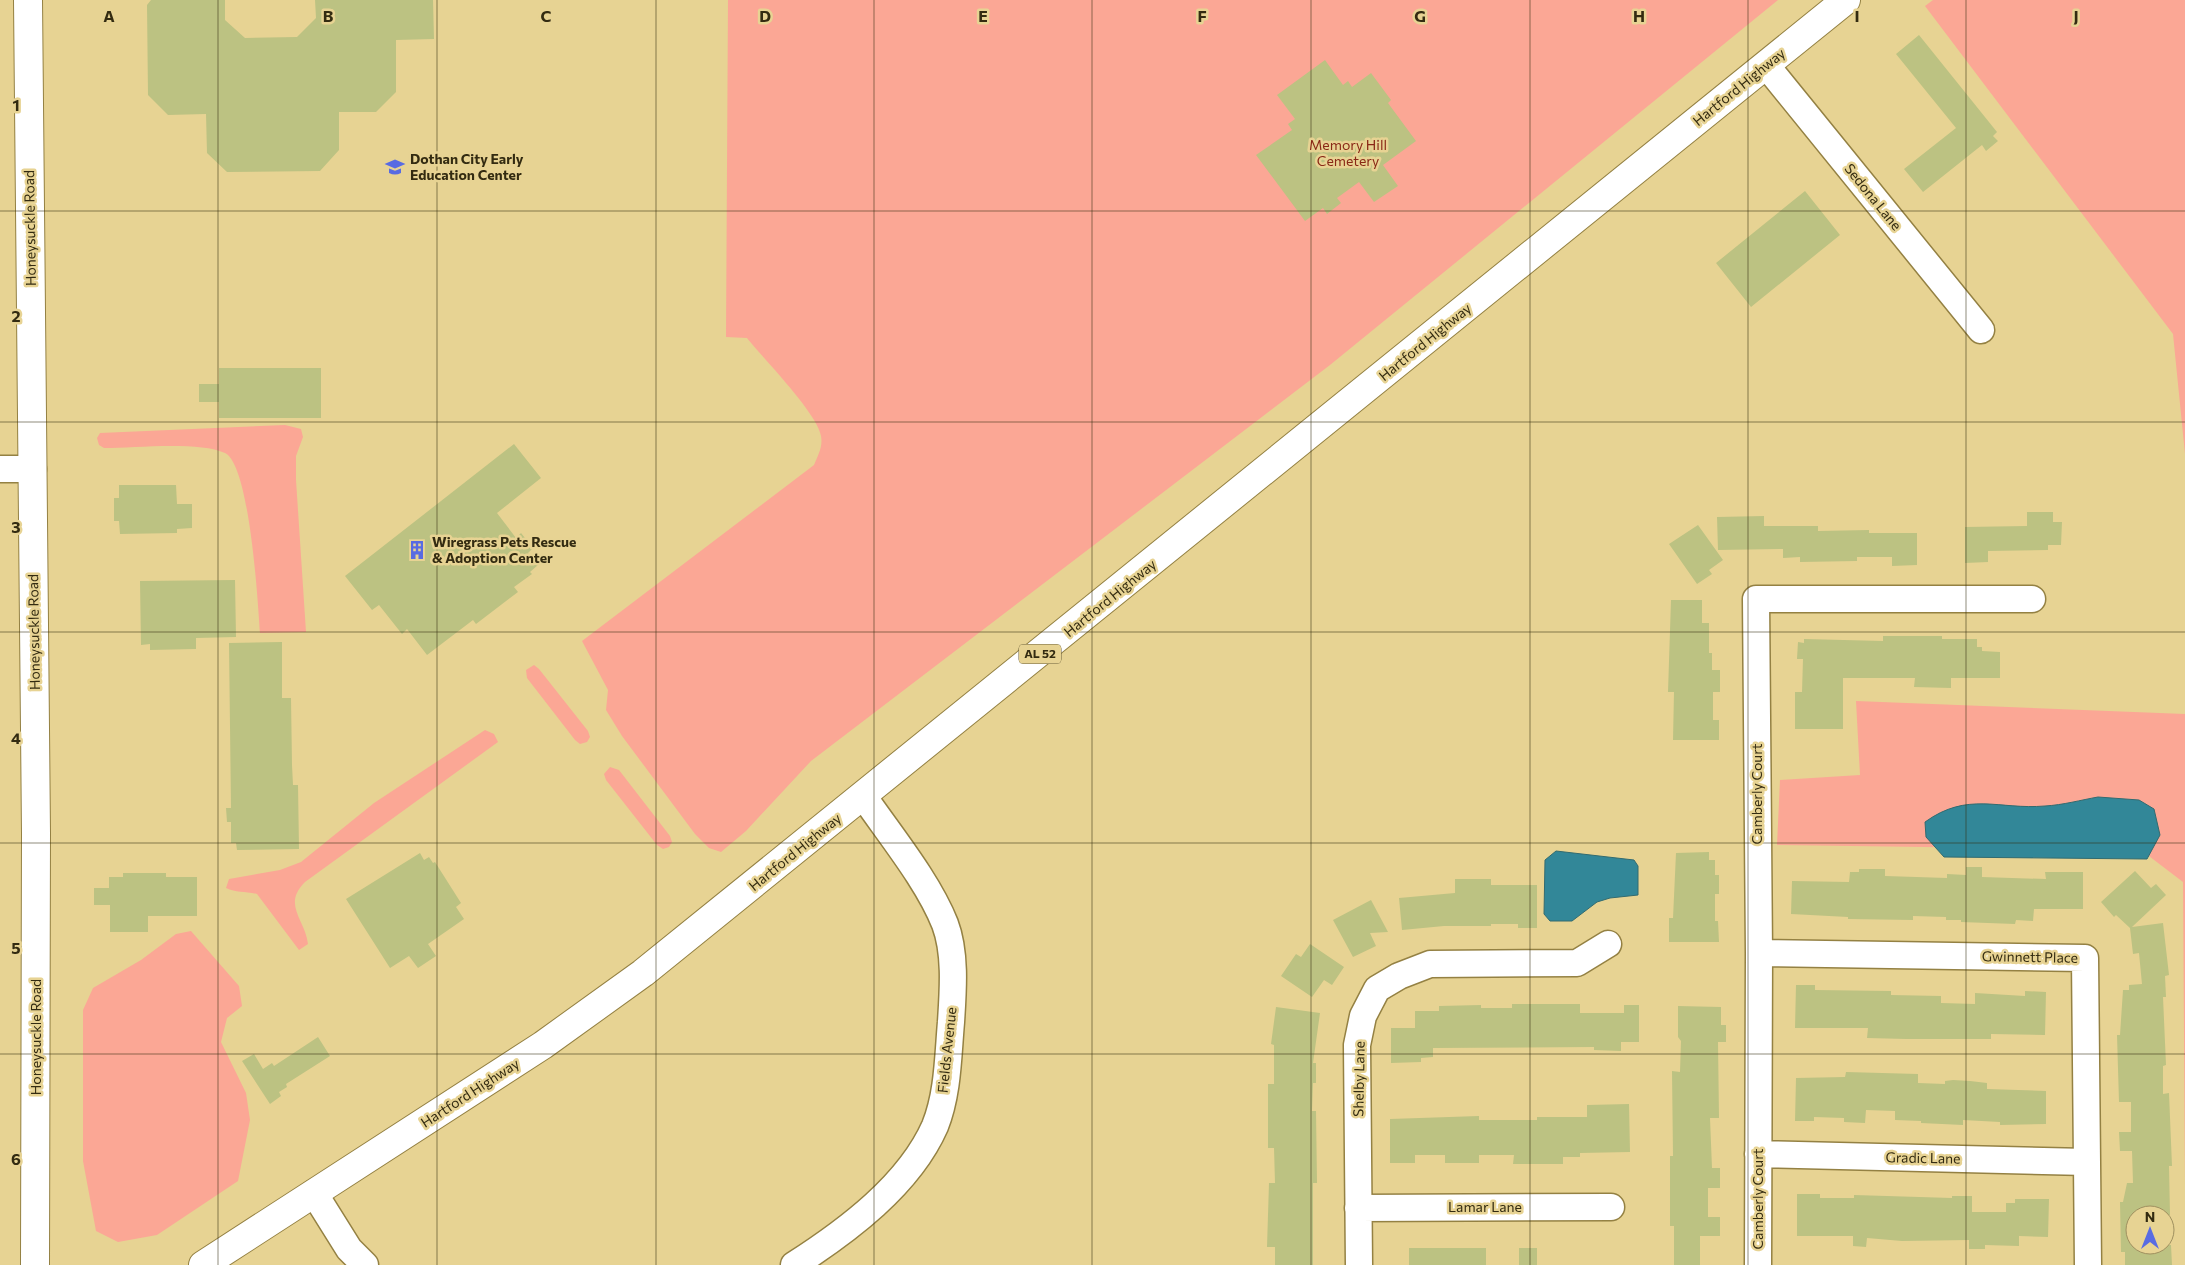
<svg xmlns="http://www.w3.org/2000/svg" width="2185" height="1265" viewBox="0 0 2185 1265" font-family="Commissioner,sans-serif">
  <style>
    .green { fill: #fba795 }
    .water { fill: #328798; stroke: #326b70 }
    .building { fill: #bcc282 }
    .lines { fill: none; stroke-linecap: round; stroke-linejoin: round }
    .minor-casing { stroke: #948143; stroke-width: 29 }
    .major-casing { stroke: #948143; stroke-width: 30 }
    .minor { stroke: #fff; stroke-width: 26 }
    .major { stroke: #fff; stroke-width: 28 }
    .grid { fill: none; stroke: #332b11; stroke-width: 1; stroke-opacity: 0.55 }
    .labels { text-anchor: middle; stroke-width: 5; stroke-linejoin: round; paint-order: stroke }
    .shield { fill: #e7d393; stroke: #695d38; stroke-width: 1 }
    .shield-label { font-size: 12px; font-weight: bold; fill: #332b11 }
    .street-label { font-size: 14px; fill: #332b11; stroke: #e7d393 }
    .park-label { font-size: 14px; fill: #892816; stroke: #e7d393 }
    .poi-label { font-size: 14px; font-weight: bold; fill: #332b11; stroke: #e7d393; text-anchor: start }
    .grid-label { font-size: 16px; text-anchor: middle; font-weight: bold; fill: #332b11; stroke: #e7d393; stroke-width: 5; stroke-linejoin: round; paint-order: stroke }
  </style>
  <rect width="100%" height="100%" fill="#e7d393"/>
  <path class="green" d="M 728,0 L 1778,0 L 1330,365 L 811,761 L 746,831 L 721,852 L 709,848 L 695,834 L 622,736 L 606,710 L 608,690 L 582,641 L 814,465 C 818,455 823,447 821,436 C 818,414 763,358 747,338 L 726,337 Z
    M 1933,0 L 2185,0 L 2185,454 L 2173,334 L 1925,6 Z
    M 285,425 L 301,429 L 303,437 L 296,456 L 296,480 L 306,632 L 260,633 C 258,604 250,465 225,453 C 199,441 135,448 104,448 L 99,445 L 97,438 L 100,433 Z
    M 534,665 L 539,669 L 588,731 L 590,737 L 587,742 L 580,744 L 575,740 L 527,678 L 526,670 Z
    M 1856,701 L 2185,714 L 2185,1184 L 2183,882 L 2141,850 L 1777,845 L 1780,780 L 1860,775 Z
    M 485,730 L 494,734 L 498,742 L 305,882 C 282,905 305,919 308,944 L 299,950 L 257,894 C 245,891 236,893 226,888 L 229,879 L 280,870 L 301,862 L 374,803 Z
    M 610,767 L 619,770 L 670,836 L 672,842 L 669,847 L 663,849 L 657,845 L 606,780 L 604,774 Z
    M 191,931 L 239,986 L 242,1006 L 227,1018 L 221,1042 L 246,1093 L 250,1120 L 238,1181 L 157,1235 L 118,1242 L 96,1231 L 83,1161 L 83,1010 L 93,988 L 141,960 L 176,934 Z"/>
  <path class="water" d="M 2098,797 L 2139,800 L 2154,809 L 2160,835 L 2147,859 L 1944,857 L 1926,837 L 1925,822 C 1968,791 1999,810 2045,806 C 2063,805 2081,800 2098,797 Z
    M 1556,851 L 1634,860 L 1638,866 L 1638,895 L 1610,898 L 1597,902 L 1572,921 L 1550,921 L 1544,914 L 1545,860 Z"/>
  <path class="building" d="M 151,0 L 225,0 L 225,20 L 245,38 L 297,37 L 316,18 L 315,0 L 433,0 L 434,39 L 396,40 L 396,92 L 376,112 L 339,112 L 339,150 L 320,171 L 227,172 L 207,153 L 206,114 L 168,115 L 148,95 L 147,5 Z
    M 1919,35 L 1997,132 L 1993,136 L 1998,141 L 1986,151 L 1982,145 L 1923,192 L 1904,169 L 1956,128 L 1896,54 Z
    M 1325,60 L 1343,85 L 1348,81 L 1352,87 L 1371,73 L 1391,100 L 1388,103 L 1416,141 L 1383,165 L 1398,186 L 1374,202 L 1359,182 L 1337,198 L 1341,203 L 1327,214 L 1323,208 L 1305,221 L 1256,155 L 1292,130 L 1288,124 L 1295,119 L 1277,95 Z
    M 1805,191 L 1840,235 L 1751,307 L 1716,263 Z
    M 219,368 L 321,368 L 321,418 L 219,418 L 219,402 L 199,402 L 199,384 L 219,384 Z
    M 514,444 L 541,478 L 497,513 L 516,538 L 521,533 L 533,548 L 528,553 L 538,565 L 530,572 L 532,574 L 514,587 L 518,592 L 476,624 L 473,620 L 427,655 L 407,629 L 402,634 L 379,605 L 372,610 L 345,576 Z
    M 119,485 L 176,485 L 177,504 L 192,504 L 192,528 L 177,529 L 177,533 L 120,534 L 119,521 L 114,521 L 114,498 L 119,498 Z
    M 2027,512 L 2053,512 L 2053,522 L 2062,522 L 2061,545 L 2048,545 L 2048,550 L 1988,551 L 1988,562 L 1965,563 L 1965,527 L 2027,526 Z
    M 1764,516 L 1764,526 L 1818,526 L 1818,531 L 1869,530 L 1869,533 L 1917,533 L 1917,565 L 1892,566 L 1892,557 L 1857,557 L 1857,561 L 1800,562 L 1800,557 L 1783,558 L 1783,549 L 1718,550 L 1717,517 Z
    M 1698,525 L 1723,560 L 1709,570 L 1712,574 L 1697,584 L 1669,544 Z
    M 235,580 L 236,637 L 196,638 L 196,649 L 150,650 L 150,644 L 141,645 L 140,581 Z
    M 1671,600 L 1702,600 L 1702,623 L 1709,623 L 1709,653 L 1712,653 L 1712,670 L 1720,670 L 1720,692 L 1713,692 L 1713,720 L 1719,720 L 1719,740 L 1673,740 L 1674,692 L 1668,692 Z
    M 1883,636 L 1942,636 L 1942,639 L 1977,639 L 1977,647 L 1982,647 L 1982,651 L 2000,652 L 2000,678 L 1951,678 L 1951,688 L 1914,687 L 1915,678 L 1843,678 L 1843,729 L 1795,729 L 1795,692 L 1802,692 L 1803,659 L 1797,659 L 1798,642 L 1804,643 L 1804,639 L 1883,641 Z
    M 282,642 L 282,698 L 291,698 L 292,765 L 293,785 L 298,785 L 299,849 L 237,850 L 236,843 L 231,843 L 231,822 L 227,822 L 226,808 L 231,808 L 229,643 Z
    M 1709,852 L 1709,860 L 1715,860 L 1715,875 L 1719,875 L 1719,894 L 1715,894 L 1715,921 L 1718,921 L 1719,942 L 1669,942 L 1669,918 L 1673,918 L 1676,853 Z
    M 420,853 L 424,860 L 429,857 L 433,863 L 435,862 L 461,903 L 456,907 L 464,919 L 428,944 L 436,956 L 418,968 L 409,956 L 390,968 L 346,899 Z
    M 1966,867 L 1982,867 L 1982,877 L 2046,879 L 2045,872 L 2083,872 L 2083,909 L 2034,909 L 2033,921 L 2016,920 L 2015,924 L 1961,922 L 1961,920 L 1946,920 L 1946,917 L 1913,916 L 1913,920 L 1848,919 L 1848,917 L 1791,914 L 1792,881 L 1849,882 L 1850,872 L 1859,872 L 1859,869 L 1885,869 L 1885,876 L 1947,878 L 1947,874 L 1966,875 Z
    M 2135,871 L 2151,888 L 2156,884 L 2166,895 L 2132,927 L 2163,923 L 2169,975 L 2165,976 L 2166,997 L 2163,997 L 2166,1065 L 2163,1066 L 2163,1094 L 2169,1093 L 2172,1166 L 2169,1166 L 2170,1215 L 2135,1215 L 2135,1245 L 2171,1245 L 2172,1265 L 2125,1265 L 2125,1252 L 2121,1252 L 2120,1202 L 2123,1202 L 2127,1183 L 2133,1183 L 2132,1151 L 2120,1151 L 2119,1132 L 2131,1132 L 2131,1102 L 2119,1102 L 2117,1035 L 2120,1035 L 2123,990 L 2129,990 L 2129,985 L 2142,984 L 2139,953 L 2133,954 L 2130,928 L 2116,915 L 2114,917 L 2101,902 Z
    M 123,873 L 166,873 L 166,877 L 197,877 L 197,916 L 148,916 L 148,932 L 110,932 L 110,905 L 94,905 L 94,888 L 109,888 L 109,877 L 123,877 Z
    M 1455,879 L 1491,879 L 1491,885 L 1537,885 L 1537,928 L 1518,928 L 1518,924 L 1491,924 L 1491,926 L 1444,926 L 1402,930 L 1399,898 L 1455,893 Z
    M 1371,900 L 1388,932 L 1370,933 L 1376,946 L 1353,957 L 1333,920 Z
    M 1310,944 L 1344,967 L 1332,985 L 1324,980 L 1312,997 L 1281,976 L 1296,954 L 1301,957 Z
    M 1796,985 L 1815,985 L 1815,990 L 1891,991 L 1891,995 L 1941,996 L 1941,1003 L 1975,1004 L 1975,993 L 2025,996 L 2025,991 L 2046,992 L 2045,1035 L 1991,1034 L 1991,1039 L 1906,1039 L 1867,1038 L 1868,1028 L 1795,1028 Z
    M 1512,1004 L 1580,1004 L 1580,1013 L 1624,1013 L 1624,1005 L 1639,1005 L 1639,1042 L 1621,1042 L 1621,1051 L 1594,1050 L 1594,1047 L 1433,1048 L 1433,1057 L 1421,1058 L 1421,1062 L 1391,1063 L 1391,1028 L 1415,1028 L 1415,1011 L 1439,1011 L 1439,1006 L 1481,1005 L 1481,1008 L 1512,1008 Z
    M 1678,1006 L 1721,1007 L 1721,1025 L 1726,1025 L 1726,1042 L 1718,1042 L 1719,1118 L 1710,1118 L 1712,1168 L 1720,1168 L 1720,1188 L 1708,1188 L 1708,1217 L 1720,1217 L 1720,1236 L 1700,1236 L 1700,1265 L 1674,1265 L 1674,1226 L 1670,1226 L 1670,1156 L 1673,1156 L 1672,1071 L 1680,1072 L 1681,1041 L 1678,1037 Z
    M 1276,1007 L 1320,1013 L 1313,1063 L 1316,1063 L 1316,1083 L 1313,1083 L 1312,1111 L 1316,1111 L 1317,1183 L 1313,1183 L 1313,1265 L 1275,1265 L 1275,1247 L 1267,1247 L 1269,1183 L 1275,1183 L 1274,1148 L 1268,1148 L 1268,1084 L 1274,1084 L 1274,1045 L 1271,1044 Z
    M 318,1037 L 330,1056 L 286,1084 L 287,1087 L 279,1092 L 281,1096 L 270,1104 L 242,1061 L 254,1054 L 263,1069 L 272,1063 L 274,1066 Z
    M 1846,1072 L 1918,1074 L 1918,1083 L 1945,1084 L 1945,1081 L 1953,1080 L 1970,1081 L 1987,1083 L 1987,1089 L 2046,1091 L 2046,1124 L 2000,1125 L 2000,1122 L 1963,1120 L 1963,1125 L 1921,1123 L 1921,1121 L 1895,1120 L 1895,1111 L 1866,1110 L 1865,1123 L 1844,1122 L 1844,1118 L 1814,1117 L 1814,1121 L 1795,1121 L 1796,1078 L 1845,1077 Z
    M 1629,1104 L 1630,1152 L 1580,1153 L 1580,1157 L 1563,1157 L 1563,1164 L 1513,1164 L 1514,1155 L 1479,1155 L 1479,1163 L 1445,1163 L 1445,1155 L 1415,1155 L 1415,1163 L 1390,1163 L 1390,1119 L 1479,1116 L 1479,1120 L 1537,1120 L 1537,1117 L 1587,1117 L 1587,1105 Z
    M 1797,1194 L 1820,1194 L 1820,1198 L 1854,1198 L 1854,1195 L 1952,1198 L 1952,1196 L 1972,1196 L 1972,1212 L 2006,1212 L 2006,1203 L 2015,1203 L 2015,1199 L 2049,1199 L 2048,1237 L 2019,1236 L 2019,1246 L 1985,1245 L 1985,1249 L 1969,1249 L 1969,1240 L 1902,1241 L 1867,1238 L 1866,1247 L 1853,1246 L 1853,1236 L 1797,1236 Z
    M 1409,1248 L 1486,1248 L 1486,1265 L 1409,1265 Z
    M 1519,1248 L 1537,1248 L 1537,1265 L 1519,1265 Z"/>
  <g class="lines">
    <g class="minor-casing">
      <path id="minor" d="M 1766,65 L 1981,330
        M 0,469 L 33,469
        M 1759,953 L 2085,958 L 2088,1265
        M 1758,1154 L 2087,1162
        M 314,1193 L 349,1249 L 365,1265
        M 1358,1208 L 1611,1207
        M 794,1265 C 847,1231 909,1185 935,1126 C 948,1094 948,1056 951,1022 C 953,991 956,953 945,924 C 928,881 890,835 864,797
        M 1359,1265 L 1357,1045 L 1363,1016 L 1377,989 L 1399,976 L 1430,964 L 1577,963 L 1608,944
        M 1758,1265 L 1759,953 L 1756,599 L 2032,599"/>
    </g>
    <g class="major-casing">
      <path id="major" d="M 28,0 L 36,833 L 35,1265
        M 203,1265 L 543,1045 L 643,973 L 1846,0"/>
    </g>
    <use href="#minor" class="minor"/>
    <use href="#major" class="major"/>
  </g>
  <path class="grid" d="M 218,0 L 218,1265M 437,0 L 437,1265M 656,0 L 656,1265M 874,0 L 874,1265M 1092,0 L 1092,1265M 1311,0 L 1311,1265M 1530,0 L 1530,1265M 1748,0 L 1748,1265M 1966,0 L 1966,1265M 0,211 L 2185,211M 0,422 L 2185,422M 0,632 L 2185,632M 0,843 L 2185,843M 0,1054 L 2185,1054"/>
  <defs>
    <g id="school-bare" transform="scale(1.5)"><path d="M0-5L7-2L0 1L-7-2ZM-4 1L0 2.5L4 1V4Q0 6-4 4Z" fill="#586be2" stroke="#e7d393" stroke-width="2.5" paint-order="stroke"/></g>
    <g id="building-bare" transform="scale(1.5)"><path d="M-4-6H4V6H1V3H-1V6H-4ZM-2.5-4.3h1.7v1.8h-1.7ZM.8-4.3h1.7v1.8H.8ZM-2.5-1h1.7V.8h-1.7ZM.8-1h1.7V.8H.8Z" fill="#586be2" stroke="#e7d393" stroke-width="2.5" paint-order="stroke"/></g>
  </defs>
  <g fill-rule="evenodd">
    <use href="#school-bare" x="395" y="167"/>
    <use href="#building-bare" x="417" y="550"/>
  </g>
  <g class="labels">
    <rect class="shield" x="1019" y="644.5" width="42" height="19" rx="4"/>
    <g class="shield-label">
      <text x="1040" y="658">AL 52</text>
    </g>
    <g class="street-label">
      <text transform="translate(1739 87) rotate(-39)" y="5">Hartford Highway</text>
      <text transform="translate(1873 197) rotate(51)" y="5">Sedona Lane</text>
      <text transform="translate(30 228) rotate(-91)" y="5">Honeysuckle Road</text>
      <text transform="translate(1425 342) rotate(-39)" y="5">Hartford Highway</text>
      <text transform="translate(1110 598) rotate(-39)" y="5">Hartford Highway</text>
      <text transform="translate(34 632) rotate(-91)" y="5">Honeysuckle Road</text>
      <text transform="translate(1757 794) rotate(-90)" y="5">Camberly Court</text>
      <text transform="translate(795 852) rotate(-39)" y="5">Hartford Highway</text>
      <text transform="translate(2030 957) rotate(1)" y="5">Gwinnett Place</text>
      <text transform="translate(36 1037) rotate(-90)" y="5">Honeysuckle Road</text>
      <text transform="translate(947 1050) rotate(-84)" y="5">Fields Avenue</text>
      <text transform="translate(1359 1079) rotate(-89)" y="5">Shelby Lane</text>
      <text transform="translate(470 1093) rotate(-33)" y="5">Hartford Highway</text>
      <text transform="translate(1923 1158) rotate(1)" y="5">Gradic Lane</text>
      <text transform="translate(1758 1199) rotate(-90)" y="5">Camberly Court</text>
      <text x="1485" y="1212">Lamar Lane</text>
    </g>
    <g class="park-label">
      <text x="1348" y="150">Memory Hill<tspan x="1348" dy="16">Cemetery</tspan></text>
    </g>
    <g class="poi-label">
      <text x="410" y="164">Dothan City Early<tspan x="410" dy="16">Education Center</tspan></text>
      <text x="432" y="547">Wiregrass Pets Rescue<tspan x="432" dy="16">&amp; Adoption Center</tspan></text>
    </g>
  </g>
  <g class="grid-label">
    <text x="109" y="22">A</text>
    <text x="328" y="22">B</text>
    <text x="546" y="22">C</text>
    <text x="765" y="22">D</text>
    <text x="983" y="22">E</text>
    <text x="1202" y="22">F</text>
    <text x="1420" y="22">G</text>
    <text x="1639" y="22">H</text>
    <text x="1857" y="22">I</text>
    <text x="2076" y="22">J</text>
    <text x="16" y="111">1</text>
    <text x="16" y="322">2</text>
    <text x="16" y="533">3</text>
    <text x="16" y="744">4</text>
    <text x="16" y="954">5</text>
    <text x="16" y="1165">6</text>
  </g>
  <g transform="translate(2150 1230)"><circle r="24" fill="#e7d393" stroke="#9f905f"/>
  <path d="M0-4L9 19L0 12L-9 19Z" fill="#586be2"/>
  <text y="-8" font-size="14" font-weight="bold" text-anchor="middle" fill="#332b11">N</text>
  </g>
</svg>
